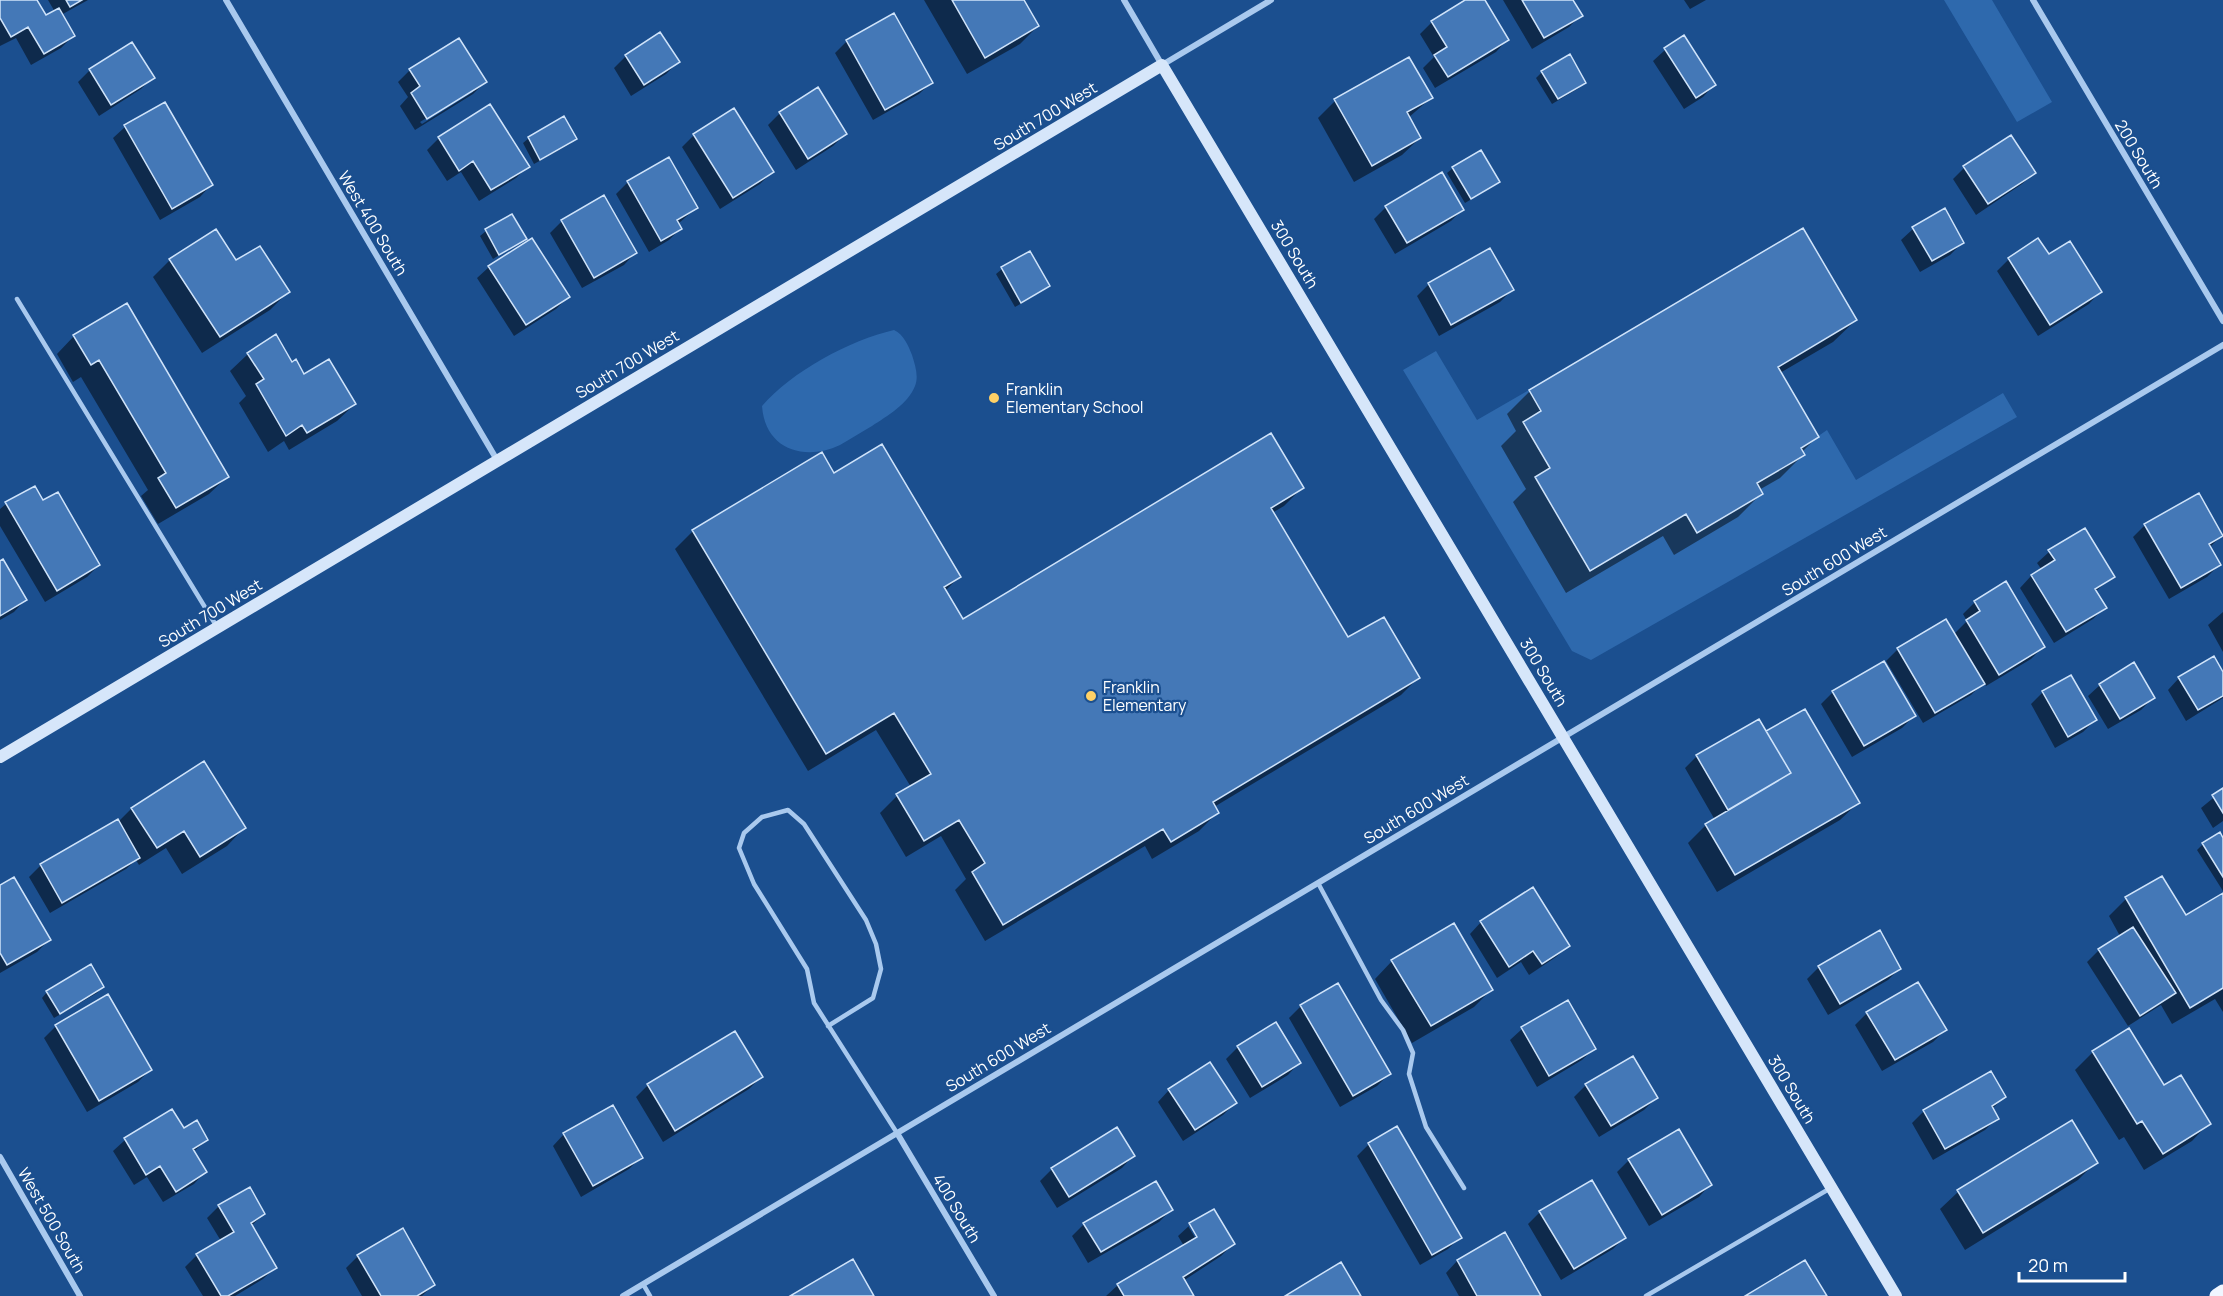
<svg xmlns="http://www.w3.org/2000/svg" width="2223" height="1296" viewBox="0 0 2223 1296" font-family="Manrope,sans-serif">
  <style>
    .green { fill: #2e69ad }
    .shadow { fill: #0007; fill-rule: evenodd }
    .building { fill: #4478b7; stroke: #cfe3fa; stroke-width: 1.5 }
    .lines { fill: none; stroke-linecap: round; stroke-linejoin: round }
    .lane { stroke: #a9c9ee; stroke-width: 4.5 }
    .street { stroke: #a9c9ee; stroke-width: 6 }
    .secondary { stroke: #d6e6fa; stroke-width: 12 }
    .primary { stroke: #f0f6ff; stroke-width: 15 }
    .poi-dot { fill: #ffd166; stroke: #1b4f8f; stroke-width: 2 }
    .labels { text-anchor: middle; stroke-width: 4.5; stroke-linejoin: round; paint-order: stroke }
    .street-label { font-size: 16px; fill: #fff; stroke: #1b4f8f }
    .poi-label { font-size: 16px; fill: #fff; stroke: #1b4f8f; text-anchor: start }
  </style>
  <rect width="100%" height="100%" fill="#1b4f8f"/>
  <path class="green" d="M 1944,0 L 1992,0 L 2052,102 L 2017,122 Z
    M 894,330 C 904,335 908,345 912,355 C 915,365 919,376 915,386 C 908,404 887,416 872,426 C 861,432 851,439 840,445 C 804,462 765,449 762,406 C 791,372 850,340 894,330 Z
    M 1436,351 L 1477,420 L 1529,390 L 1541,411 L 1523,422 L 1550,468 L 1535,478 L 1590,571 L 1686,514 L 1698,533 L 1763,494 L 1757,483 L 1804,455 L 1801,448 L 1827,430 L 1856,480 L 2003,393 L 2017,417 L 1591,660 L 1572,651 L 1403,370 Z"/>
  <path class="shadow" d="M 0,0 L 35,0 L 45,18 L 55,12 L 48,0 L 88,0 L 61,15 L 73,36 L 61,48 L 31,65 L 16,38 L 0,46 Z
    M 924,0 L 1022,0 L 1038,26 L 1020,44 L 967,74 Z
    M 1468,0 L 1483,0 L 1507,40 L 1496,52 L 1435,88 L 1423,68 L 1434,57 L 1420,34 L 1432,22 Z
    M 1503,0 L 1572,0 L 1581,15 L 1569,27 L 1532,49 Z
    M 1684,0 L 1706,0 L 1690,9 Z
    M 660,34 L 678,62 L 666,74 L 631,96 L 614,68 L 626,56 Z
    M 847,41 L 931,83 L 919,94 L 873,120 L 835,53 Z
    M 1665,50 L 1714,85 L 1703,97 L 1684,109 L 1653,61 Z
    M 90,70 L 153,77 L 141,89 L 99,116 L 78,82 Z
    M 410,70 L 485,82 L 473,94 L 415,130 L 400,106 L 408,97 L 398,82 ZM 473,89 L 473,92 L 422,124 L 420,122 Z
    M 1542,72 L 1584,82 L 1579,88 L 1552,104 L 1536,78 Z
    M 817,89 L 845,134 L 833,146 L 796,170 L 768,125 L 780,113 Z
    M 1431,98 L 1408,118 L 1420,138 L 1402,155 L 1354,182 L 1318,118 L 1335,101 Z
    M 164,104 L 211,185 L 200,197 L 160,220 L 113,138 L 125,127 Z
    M 694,135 L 772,172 L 760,184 L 720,209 L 682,147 Z
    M 439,138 L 528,166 L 516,178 L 479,201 L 461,172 L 447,181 L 427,150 Z
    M 529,138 L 575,138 L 570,144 L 534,164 L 523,143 Z
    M 1453,168 L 1498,182 L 1492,187 L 1465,203 L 1447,173 Z
    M 1964,168 L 2034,173 L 2022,184 L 1976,215 L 1953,179 Z
    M 628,182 L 696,208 L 678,224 L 680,229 L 669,240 L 649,252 L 616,194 Z
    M 1386,207 L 1463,209 L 1451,221 L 1395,254 L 1374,219 Z
    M 1944,210 L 1962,243 L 1950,255 L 1920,272 L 1901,240 L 1913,229 Z
    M 511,216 L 525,238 L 493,259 L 480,236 L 486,231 Z
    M 562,221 L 635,253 L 624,265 L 582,288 L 550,233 Z
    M 1029,253 L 1048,286 L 1042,291 L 1015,307 L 996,274 L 1002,269 Z
    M 2048,256 L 2100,292 L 2089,304 L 2038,336 L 1997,271 L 2009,259 Z
    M 170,260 L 236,263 L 288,292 L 270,310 L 202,353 L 153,277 Z
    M 489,267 L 568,297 L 556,309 L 514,336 L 477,278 Z
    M 1429,284 L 1512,290 L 1500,302 L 1439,336 L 1417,296 Z
    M 1856,320 L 1833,342 L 1780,373 L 1817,437 L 1801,453 L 1803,455 L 1780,478 L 1759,490 L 1761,494 L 1738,517 L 1674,555 L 1663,536 L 1566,593 L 1513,502 L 1526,489 L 1501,446 L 1516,431 L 1507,414 L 1530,391 Z
    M 74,336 L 227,477 L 209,494 L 158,524 L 141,496 L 148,490 L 81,377 L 73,382 L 57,354 Z
    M 248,354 L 292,364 L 304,376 L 355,404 L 337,421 L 289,450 L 284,441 L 268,452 L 239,403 L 246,396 L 230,371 Z
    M 833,475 L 959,577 L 945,591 L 962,621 L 1302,488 L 1284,506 L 1272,513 L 1348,639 L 1419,677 L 1401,695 L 1214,807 L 1217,813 L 1199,831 L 1152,859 L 1145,846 L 985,941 L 955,890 L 966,879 L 941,836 L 906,857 L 880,813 L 897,796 L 911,787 L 876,730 L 808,771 L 675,549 L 693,531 Z
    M 34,488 L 42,502 L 99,565 L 87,577 L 45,602 L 0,526 L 0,509 L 6,504 Z
    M 2145,525 L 2221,536 L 2209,548 L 2219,565 L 2207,577 L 2169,599 L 2133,537 Z
    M 2049,552 L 2113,576 L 2095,592 L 2105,607 L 2093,619 L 2054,643 L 2020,588 L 2031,576 L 2042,570 L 2037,563 Z
    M 0,562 L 25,600 L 14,612 L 0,620 Z
    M 1975,602 L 2043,647 L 2031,659 L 1986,686 L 1984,682 L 1971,695 L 1923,723 L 1886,661 L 1898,649 L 1954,634 L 1967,621 L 1963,614 Z
    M 2223,612 L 2223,652 L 2208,625 Z
    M 2223,675 L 2223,698 L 2186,721 L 2168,690 L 2179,678 Z
    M 2100,685 L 2153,698 L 2141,710 L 2108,729 L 2088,696 Z
    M 1833,692 L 1914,716 L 1902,728 L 1852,757 L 1821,704 Z
    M 2043,692 L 2095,720 L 2083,732 L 2055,748 L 2031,704 Z
    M 1766,733 L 1858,803 L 1840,820 L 1717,892 L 1688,843 L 1706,825 L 1715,820 L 1685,768 L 1697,756 Z
    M 203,763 L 244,828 L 227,846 L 182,874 L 166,848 L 139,865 L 136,860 L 126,869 L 50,913 L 29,877 L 41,865 L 118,822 L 131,809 Z
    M 2223,790 L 2223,821 L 2213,828 L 2201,808 Z
    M 2223,841 L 2223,891 L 2197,850 L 2203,844 Z
    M 0,887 L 49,940 L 37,952 L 0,973 Z
    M 2223,895 L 2223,1012 L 2215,999 L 2172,1024 L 2161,1005 L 2128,1026 L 2087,962 L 2098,951 L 2120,936 L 2109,916 L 2126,899 L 2186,917 Z
    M 1481,922 L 1568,946 L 1556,957 L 1529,975 L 1521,962 L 1497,978 L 1470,934 Z
    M 1392,961 L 1491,990 L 1474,1007 L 1412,1043 L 1375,979 Z
    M 1819,967 L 1900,968 L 1888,980 L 1828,1015 L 1807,979 Z
    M 102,987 L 97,993 L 54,1018 L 42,998 L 47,992 Z
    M 1301,1006 L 1389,1074 L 1377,1086 L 1340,1107 L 1289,1018 Z
    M 1867,1013 L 1945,1030 L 1933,1042 L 1882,1071 L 1855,1025 Z
    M 1275,1024 L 1299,1063 L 1288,1075 L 1250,1098 L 1226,1059 L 1238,1047 Z
    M 56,1026 L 150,1070 L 138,1082 L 87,1112 L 44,1038 Z
    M 1522,1029 L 1594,1049 L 1582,1060 L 1537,1087 L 1510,1040 Z
    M 734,1033 L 761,1077 L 749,1089 L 663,1142 L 636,1097 L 648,1085 Z
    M 2093,1052 L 2164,1087 L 2209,1123 L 2192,1141 L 2144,1170 L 2124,1137 L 2119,1140 L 2075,1070 Z
    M 1586,1085 L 1656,1098 L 1644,1110 L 1599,1137 L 1574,1097 Z
    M 1169,1090 L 1235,1103 L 1223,1115 L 1183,1141 L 1158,1102 Z
    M 2004,1097 L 1992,1109 L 1997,1118 L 1985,1130 L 1933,1160 L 1912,1123 L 1924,1111 Z
    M 171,1111 L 183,1130 L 207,1140 L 193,1152 L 205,1172 L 194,1184 L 163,1202 L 147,1177 L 134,1185 L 113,1151 L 125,1140 Z
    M 2071,1122 L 2096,1162 L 2078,1180 L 1965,1250 L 1940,1209 L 1958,1192 Z
    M 564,1134 L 641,1157 L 629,1169 L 581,1197 L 553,1146 Z
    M 1369,1144 L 1460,1237 L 1448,1249 L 1420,1265 L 1357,1156 Z
    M 1133,1156 L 1122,1168 L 1057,1208 L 1040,1181 L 1052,1169 Z
    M 1629,1160 L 1710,1185 L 1699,1197 L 1649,1226 L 1617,1172 Z
    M 219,1206 L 264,1214 L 251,1226 L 275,1268 L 263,1279 L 235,1296 L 203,1296 L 185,1267 L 197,1255 L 221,1241 L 207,1218 Z
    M 1171,1210 L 1159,1222 L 1088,1263 L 1072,1236 L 1084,1224 Z
    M 1214,1211 L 1233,1244 L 1221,1256 L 1183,1281 L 1192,1296 L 1106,1296 L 1118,1285 L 1184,1246 L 1178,1236 L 1190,1225 ZM 1188,1226 L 1192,1226 L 1202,1243 L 1199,1244 Z
    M 1540,1212 L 1624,1238 L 1613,1249 L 1561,1280 L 1528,1224 Z
    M 402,1230 L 433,1285 L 422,1296 L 362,1296 L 346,1268 L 358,1256 Z
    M 1504,1234 L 1540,1296 L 1459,1296 L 1446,1273 L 1457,1261 Z"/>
  <path class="building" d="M 0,0 L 37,0 L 46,15 L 59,8 L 75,36 L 44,54 L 28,27 L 11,37 L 0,18 Z
    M 66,0 L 82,0 L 70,7 Z
    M 952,0 L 1024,0 L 1039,26 L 985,58 Z
    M 1465,0 L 1485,0 L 1509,40 L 1448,77 L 1434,55 L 1447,47 L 1431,21 Z
    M 1522,0 L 1573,0 L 1583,16 L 1544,38 Z
    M 894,13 L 933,83 L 885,110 L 846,40 Z
    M 660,32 L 680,62 L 644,85 L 625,55 Z
    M 1684,35 L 1716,85 L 1696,98 L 1664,48 Z
    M 459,38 L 487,82 L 427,119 L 411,93 L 420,86 L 409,69 Z
    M 132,42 L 155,78 L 111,105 L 89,69 Z
    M 1570,54 L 1586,83 L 1558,99 L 1541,71 Z
    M 1409,57 L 1433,98 L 1407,112 L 1421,138 L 1372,166 L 1334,99 Z
    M 818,87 L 847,134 L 808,159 L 779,112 Z
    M 165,102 L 213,185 L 172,209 L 124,125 Z
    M 490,104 L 530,167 L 491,190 L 473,161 L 459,171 L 438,137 Z
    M 734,108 L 774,172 L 733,198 L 693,134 Z
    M 564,116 L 577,139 L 540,160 L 528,137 Z
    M 2011,135 L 2036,173 L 1988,204 L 1963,166 Z
    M 1481,150 L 1500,182 L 1471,199 L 1452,167 Z
    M 669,157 L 698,208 L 677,220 L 682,229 L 661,241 L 627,181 Z
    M 1442,172 L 1464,210 L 1407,243 L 1385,206 Z
    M 604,195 L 637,253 L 594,278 L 561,220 Z
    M 1945,208 L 1964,243 L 1932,261 L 1912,227 Z
    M 512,214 L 527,239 L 499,255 L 485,229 Z
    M 1803,228 L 1857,320 L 1778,367 L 1819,437 L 1801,448 L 1805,455 L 1757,483 L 1763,494 L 1697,533 L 1686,514 L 1590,571 L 1535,477 L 1550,468 L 1523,422 L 1541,411 L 1529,390 Z
    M 216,229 L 236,260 L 260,246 L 290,292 L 220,337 L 169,259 Z
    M 532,238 L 570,297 L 526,325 L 488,266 Z
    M 2038,238 L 2049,254 L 2070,241 L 2102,292 L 2050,325 L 2008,258 Z
    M 1490,248 L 1514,290 L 1451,325 L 1428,283 Z
    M 1030,251 L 1050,286 L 1021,303 L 1001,267 Z
    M 127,303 L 229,477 L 176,508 L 158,478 L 166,473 L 99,360 L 91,365 L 73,335 Z
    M 276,334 L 292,362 L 296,359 L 304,374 L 329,359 L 356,404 L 307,433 L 302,425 L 286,436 L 256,384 L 264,379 L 247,353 Z
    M 1271,433 L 1304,488 L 1271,508 L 1348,637 L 1384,617 L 1420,678 L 1213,802 L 1219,813 L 1171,842 L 1163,829 L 1003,925 L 972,872 L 985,863 L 959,820 L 924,841 L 896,794 L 931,774 L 894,713 L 826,754 L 692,530 L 822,452 L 834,473 L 882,444 L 961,577 L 944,587 L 963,619 Z
    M 35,486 L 43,500 L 58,492 L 100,565 L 57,591 L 5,502 Z
    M 2199,493 L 2223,536 L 2209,544 L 2221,565 L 2181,588 L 2144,524 Z
    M 2085,528 L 2115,577 L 2095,589 L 2107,608 L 2066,632 L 2031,575 L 2055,560 L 2048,550 Z
    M 3,559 L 27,600 L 0,616 L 0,561 Z
    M 2006,581 L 2045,647 L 1999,675 L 1966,620 L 1980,611 L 1974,601 Z
    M 1946,619 L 1985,684 L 1935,713 L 1897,648 Z
    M 2214,656 L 2223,672 L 2223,696 L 2198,710 L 2178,677 Z
    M 1884,661 L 1916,716 L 1864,746 L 1832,691 Z
    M 2134,662 L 2155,698 L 2120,719 L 2099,684 Z
    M 2071,675 L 2097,720 L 2068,737 L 2042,691 Z
    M 1805,709 L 1860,803 L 1735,875 L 1705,824 L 1791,773 L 1766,731 Z
    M 1759,719 L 1791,773 L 1728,810 L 1696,755 Z
    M 204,761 L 246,828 L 200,857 L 184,831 L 157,848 L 131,808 Z
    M 2223,788 L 2223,813 L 2212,795 Z
    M 118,819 L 140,858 L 62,903 L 40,864 Z
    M 2220,832 L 2223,838 L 2223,877 L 2202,843 Z
    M 2162,876 L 2186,915 L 2223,893 L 2223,988 L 2190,1008 L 2125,897 Z
    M 14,877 L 51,940 L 7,965 L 0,953 L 0,885 Z
    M 1533,887 L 1570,946 L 1542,964 L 1533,951 L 1509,967 L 1480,921 Z
    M 1454,923 L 1493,990 L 1431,1026 L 1391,960 Z
    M 2133,927 L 2176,993 L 2140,1016 L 2098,949 Z
    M 1880,930 L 1901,969 L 1840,1004 L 1818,966 Z
    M 91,964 L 104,987 L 60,1014 L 46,991 Z
    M 1918,982 L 1947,1030 L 1895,1060 L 1866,1012 Z
    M 1338,983 L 1391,1074 L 1353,1096 L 1300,1005 Z
    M 108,994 L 152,1070 L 99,1101 L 55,1025 Z
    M 1568,1000 L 1596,1049 L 1549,1076 L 1521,1027 Z
    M 1276,1022 L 1301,1063 L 1262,1087 L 1237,1046 Z
    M 2129,1028 L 2164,1085 L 2181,1075 L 2211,1124 L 2163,1154 L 2142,1121 L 2137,1124 L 2092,1051 Z
    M 735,1031 L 763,1077 L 675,1131 L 647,1084 Z
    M 1633,1056 L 1658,1098 L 1611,1126 L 1585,1084 Z
    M 1210,1062 L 1237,1103 L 1195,1130 L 1168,1089 Z
    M 1991,1071 L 2006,1097 L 1992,1106 L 1999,1119 L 1945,1149 L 1923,1110 Z
    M 613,1105 L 643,1158 L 593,1186 L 563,1133 Z
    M 172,1109 L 184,1128 L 197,1120 L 208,1140 L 193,1149 L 207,1172 L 176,1192 L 160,1166 L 146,1175 L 124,1138 Z
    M 2072,1120 L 2098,1163 L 1983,1233 L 1957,1190 Z
    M 1397,1126 L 1462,1238 L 1432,1255 L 1368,1143 Z
    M 1117,1127 L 1135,1156 L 1069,1197 L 1051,1168 Z
    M 1679,1129 L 1712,1185 L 1662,1215 L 1628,1159 Z
    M 1592,1180 L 1626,1238 L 1574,1269 L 1539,1211 Z
    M 1156,1181 L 1173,1210 L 1101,1252 L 1083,1223 Z
    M 250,1187 L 265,1214 L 251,1223 L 277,1268 L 228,1296 L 221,1296 L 196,1254 L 234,1232 L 218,1205 Z
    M 1214,1209 L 1235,1244 L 1183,1277 L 1194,1296 L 1124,1296 L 1117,1284 L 1197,1237 L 1189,1223 Z
    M 403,1228 L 435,1285 L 417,1296 L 381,1296 L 357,1255 Z
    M 1505,1232 L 1541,1296 L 1477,1296 L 1457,1260 Z
    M 853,1259 L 874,1296 L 790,1296 Z
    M 1805,1260 L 1827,1296 L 1745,1296 Z
    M 1341,1262 L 1361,1296 L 1285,1296 Z"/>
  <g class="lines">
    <path class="lane" d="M 17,299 L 217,627
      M 1318,883 L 1381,1000 L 1403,1030 L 1413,1053 L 1409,1074 L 1426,1127 L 1464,1188
      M 828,1026 L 873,998 L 881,969 L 876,944 L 866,920 L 804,824 L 788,810 L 762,817 L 744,833 L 739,848 L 754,884 L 807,969 L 814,1003 L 897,1133
      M 643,1284 L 650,1296
      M 1646,1296 L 1829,1189"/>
    <path class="street" d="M 226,0 L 497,460
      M 1124,0 L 1162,65 L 1271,0
      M 2033,0 L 2223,321
      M 897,1133 L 994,1296
      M 0,1157 L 80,1296
      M 623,1296 L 2223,345"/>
    <path class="secondary" d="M 0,757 L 1162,65 L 1896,1296"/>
    <path class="primary" d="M 2217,1296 L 2223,1292"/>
  </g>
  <g class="poi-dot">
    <circle cx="994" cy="398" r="6"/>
    <circle cx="1091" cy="696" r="6"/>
  </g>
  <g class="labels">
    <g class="street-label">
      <text transform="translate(1045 116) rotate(-31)" y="6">South 700 West</text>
      <text transform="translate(2139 154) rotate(59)" y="6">200 South</text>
      <text transform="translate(373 223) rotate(59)" y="6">West 400 South</text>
      <text transform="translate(1295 254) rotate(59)" y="6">300 South</text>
      <text transform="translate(627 364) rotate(-31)" y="6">South 700 West</text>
      <text transform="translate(1834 561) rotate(-31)" y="6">South 600 West</text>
      <text transform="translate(210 613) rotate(-31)" y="6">South 700 West</text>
      <text transform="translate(1544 672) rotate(59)" y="6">300 South</text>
      <text transform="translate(1416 809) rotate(-31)" y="6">South 600 West</text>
      <text transform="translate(998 1057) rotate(-31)" y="6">South 600 West</text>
      <text transform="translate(1792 1089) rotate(59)" y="6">300 South</text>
      <text transform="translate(957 1208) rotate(59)" y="6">400 South</text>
      <text transform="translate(52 1220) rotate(60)" y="6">West 500 South</text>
    </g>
    <g class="poi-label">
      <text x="1006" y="395">Franklin<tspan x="1006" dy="18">Elementary School</tspan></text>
      <text x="1103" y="693">Franklin<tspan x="1103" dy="18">Elementary</tspan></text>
    </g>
  </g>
  <path d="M2019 1272v9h106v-9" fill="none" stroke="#ffffff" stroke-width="3"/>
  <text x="2028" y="1272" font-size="18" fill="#ffffff" stroke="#1b4f8f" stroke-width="4.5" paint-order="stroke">20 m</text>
</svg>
